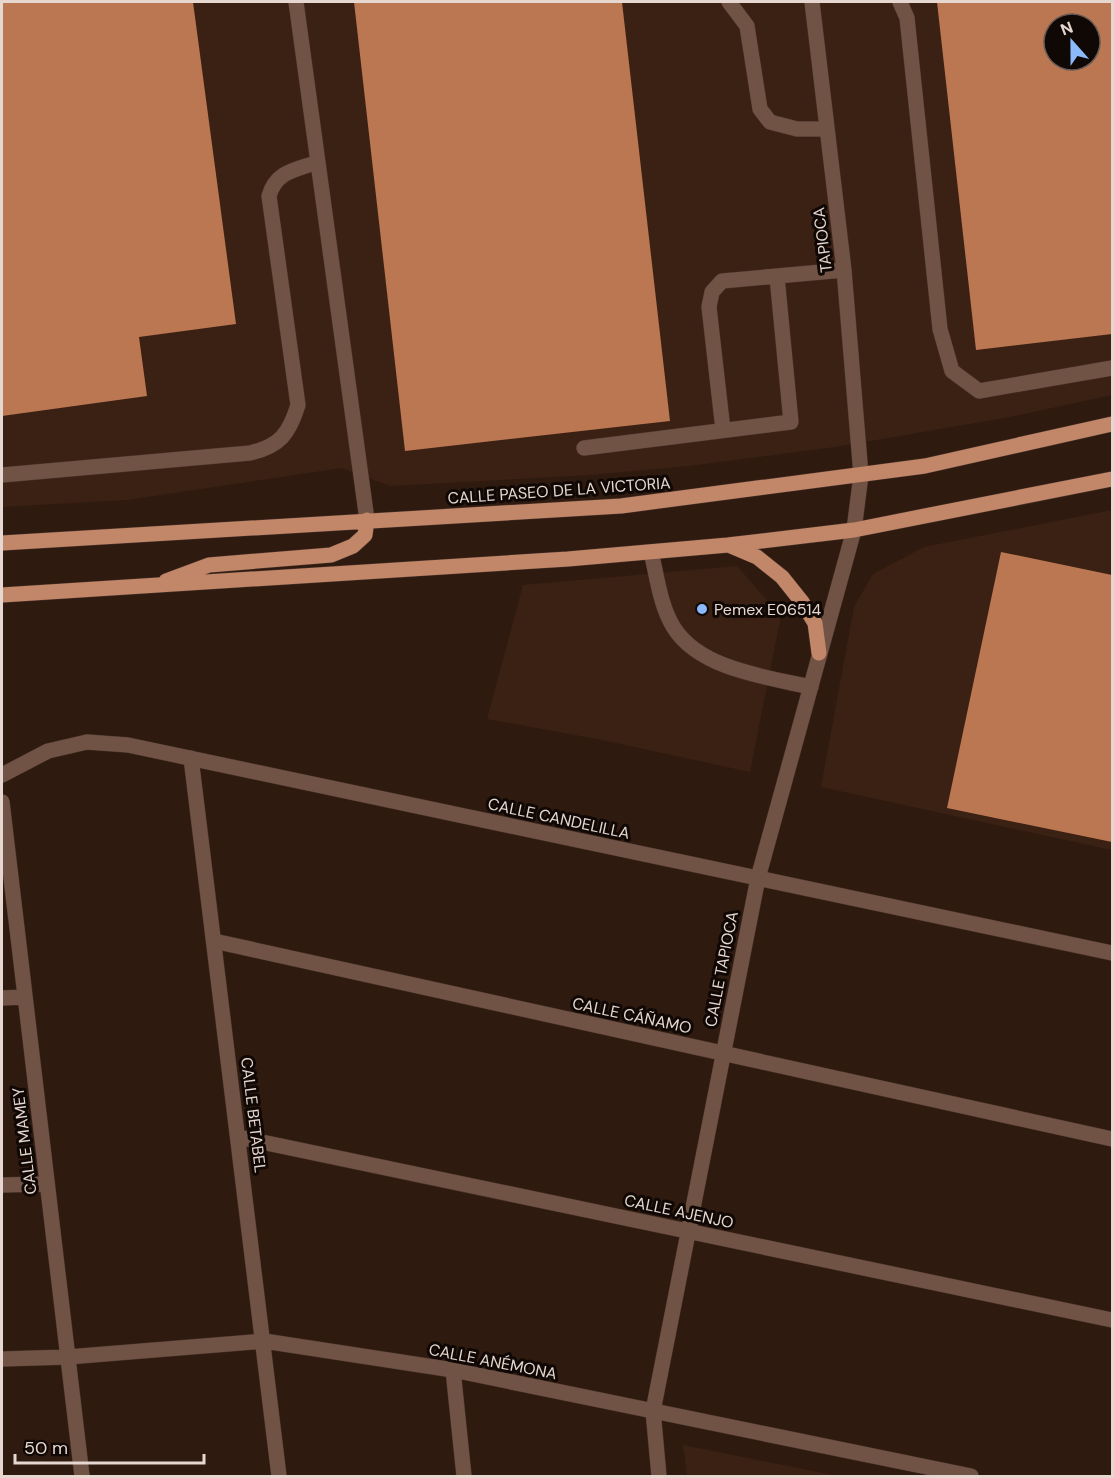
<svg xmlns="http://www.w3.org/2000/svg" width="1114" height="1478" viewBox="0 0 1114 1478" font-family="'DM Sans',sans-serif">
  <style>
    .built { fill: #3b2113; fill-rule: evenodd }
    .building { fill: #bb7652; fill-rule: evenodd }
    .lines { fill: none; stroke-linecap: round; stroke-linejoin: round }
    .minor-casing { stroke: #49342b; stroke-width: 16 }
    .major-casing { stroke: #49342b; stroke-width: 16 }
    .minor { stroke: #715345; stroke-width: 15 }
    .major { stroke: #c28668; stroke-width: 15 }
    .poi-dot { fill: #8bb9fc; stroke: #100804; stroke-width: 2 }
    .labels { text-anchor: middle; stroke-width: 6; stroke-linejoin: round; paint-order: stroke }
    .street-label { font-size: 16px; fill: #e6d7d0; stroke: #100804 }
    .poi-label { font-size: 16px; fill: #e6d7d0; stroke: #100804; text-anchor: start }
  </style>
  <rect width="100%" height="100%" fill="#2f1a10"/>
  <path class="built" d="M 2,2 L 1112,2 L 1112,395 L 1005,418 L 835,447 L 689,466 L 590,475 L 390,486 L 342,468 L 127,500 L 2,507 ZM 1054,24 L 1090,24 L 1090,60 L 1054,60 Z
    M 1112,510 L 1112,850 L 821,787 L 854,607 L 873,574 L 924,547 Z
    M 737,566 L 781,616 L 750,772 L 602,740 L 487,719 L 523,585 Z
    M 683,1445 L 838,1476 L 687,1476 Z"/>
  <path class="building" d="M 2,2 L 193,2 L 236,324 L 139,337 L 147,396 L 2,416 Z
    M 354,2 L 622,2 L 670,421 L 405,451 Z
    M 937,2 L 1112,2 L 1112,334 L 976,350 ZM 1054,24 L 1090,24 L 1090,60 L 1054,60 Z
    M 1001,552 L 1112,575 L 1112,842 L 947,808 Z"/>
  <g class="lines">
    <g class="minor-casing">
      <path id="minor" d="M 296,2 L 367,520
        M 729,2 L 747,26 L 760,109 L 770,122 L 797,129 L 827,129
        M 900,2 L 907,18 L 940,329 L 952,371 L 979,391 L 1112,368
        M 723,430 L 709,307 L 712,292 L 722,281 L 844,270
        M 584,448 L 791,422 L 777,277
        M 2,475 L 250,453 C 280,446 289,434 298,405 L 269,196 C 276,171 296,170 318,162
        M 651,552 C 657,576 660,606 674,628 C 700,669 766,677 811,687
        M 191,758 L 279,1476
        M 2,775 L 48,751 L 87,742 L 128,745 L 1112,953
        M 2,802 L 82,1476
        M 214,941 L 1112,1139
        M 2,998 L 25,997
        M 238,1137 L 1112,1320
        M 2,1185 L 47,1184
        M 2,1359 L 68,1357 L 264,1341 L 453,1370 L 971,1476
        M 453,1370 L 464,1476
        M 659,1476 L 653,1411 L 758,878 L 854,530 L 861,475 L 844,270 L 812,2"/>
    </g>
    <g class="major-casing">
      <path id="major" d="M 2,543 L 621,506 L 925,466 L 1112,424
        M 731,546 L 757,557 L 782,577 L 802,602 L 815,623 L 819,653
        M 166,581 L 209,565 L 331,555 L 353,546 L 365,535 L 367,520
        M 2,595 L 568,559 L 728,545 L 854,530 L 1112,479"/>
    </g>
    <use href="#minor" class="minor"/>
    <use href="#major" class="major"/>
  </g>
  <circle class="poi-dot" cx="702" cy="609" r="6"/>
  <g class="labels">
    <g class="street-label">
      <text transform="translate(822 240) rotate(-97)" y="6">TAPIOCA</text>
      <text transform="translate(559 490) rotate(-4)" y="6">CALLE PASEO DE LA VICTORIA</text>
      <text transform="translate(559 818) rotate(12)" y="6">CALLE CANDELILLA</text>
      <text transform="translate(721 969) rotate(-79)" y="6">CALLE TAPIOCA</text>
      <text transform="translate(632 1015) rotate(12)" y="6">CALLE CÁÑAMO</text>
      <text transform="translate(254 1115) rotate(83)" y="6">CALLE BETABEL</text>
      <text transform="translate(24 1141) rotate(-97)" y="6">CALLE MAMEY</text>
      <text transform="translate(679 1211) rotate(12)" y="6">CALLE AJENJO</text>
      <text transform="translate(493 1361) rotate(11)" y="6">CALLE ANÉMONA</text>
    </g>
    <g class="poi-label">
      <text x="714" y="615">Pemex E06514</text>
    </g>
  </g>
  <rect width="1114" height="1478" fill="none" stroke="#e6d7d0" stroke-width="6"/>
  <g transform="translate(1072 42) rotate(339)"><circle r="28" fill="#100804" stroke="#665b56" stroke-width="1.5"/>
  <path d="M0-4.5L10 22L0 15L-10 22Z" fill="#8bb9fc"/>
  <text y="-9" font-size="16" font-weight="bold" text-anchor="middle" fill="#e6d7d0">N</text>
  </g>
  <path d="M15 1454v9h189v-9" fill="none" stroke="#e6d7d0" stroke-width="3"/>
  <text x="24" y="1454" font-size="18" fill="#e6d7d0" stroke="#100804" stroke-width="4.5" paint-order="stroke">50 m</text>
</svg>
